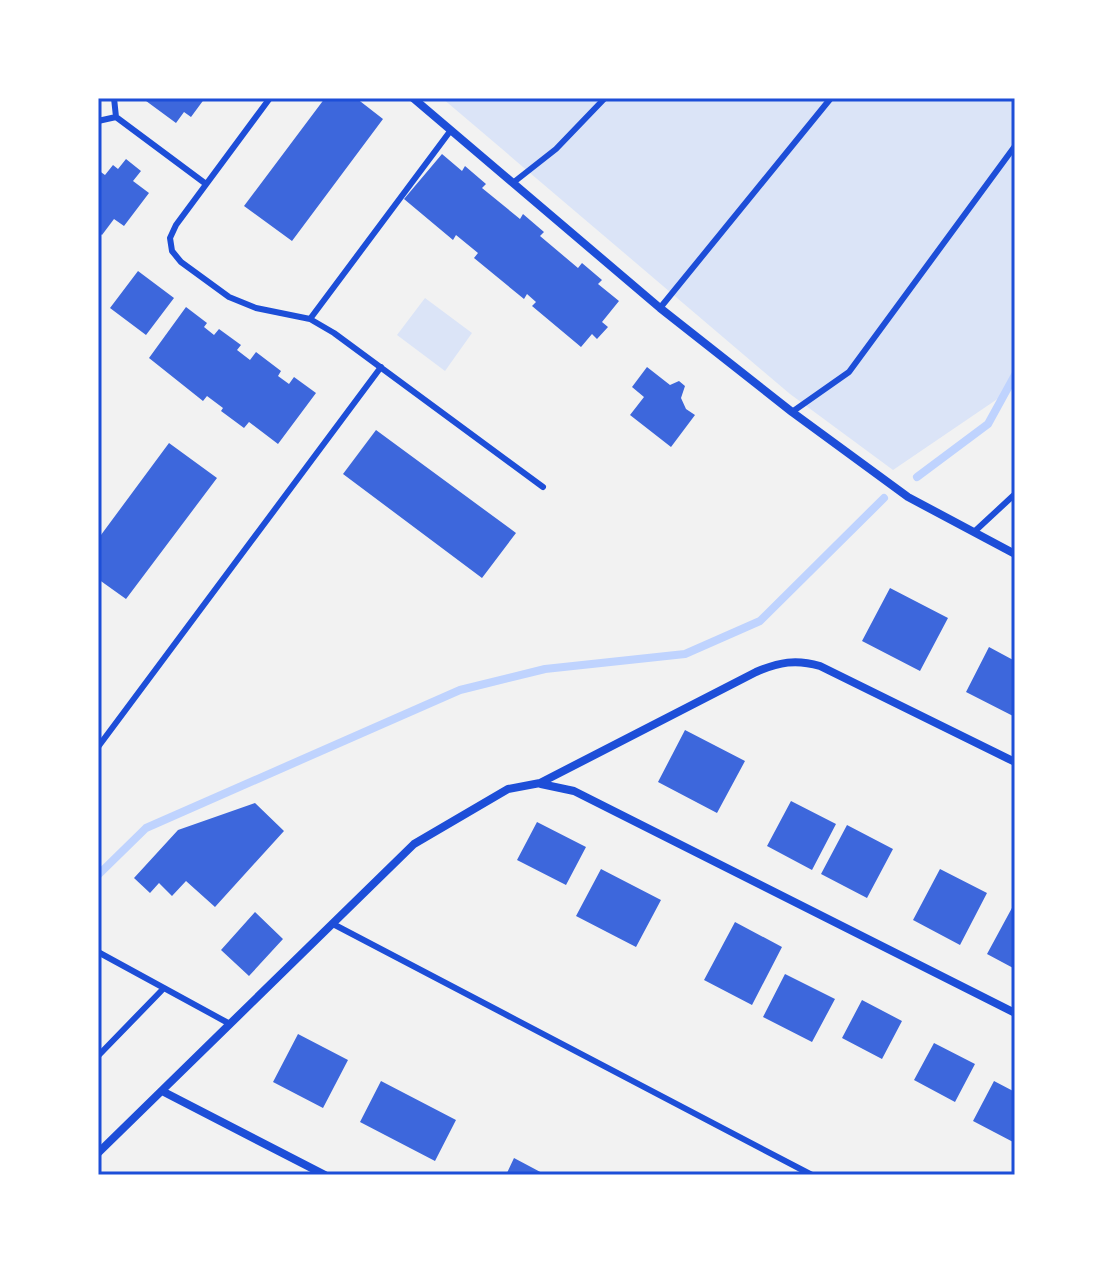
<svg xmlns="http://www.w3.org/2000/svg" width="1113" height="1273" viewBox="0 0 1113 1273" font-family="'DejaVu Sans',sans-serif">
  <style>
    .green { fill: #dbe4f7 }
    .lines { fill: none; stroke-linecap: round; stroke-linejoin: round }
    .stream { stroke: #bfd3fe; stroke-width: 8 }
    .building { fill: #3d67dc }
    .service { stroke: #1d4ed8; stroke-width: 6 }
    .minor { stroke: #1d4ed8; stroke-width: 8 }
    .neatline { fill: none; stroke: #1d4ed8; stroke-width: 3 }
  </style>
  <rect width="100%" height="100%" fill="#f2f2f2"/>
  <path class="green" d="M 442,98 L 1015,98 L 1015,387 L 893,470 L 790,394 Z
    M 425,298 L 472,333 L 445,371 L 397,335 Z"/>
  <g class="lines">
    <path class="stream" d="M 917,477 L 988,424 L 1015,375
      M 98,875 L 146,828 L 460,690 L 545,669 L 685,654 L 760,621 L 884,498"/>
  </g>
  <path class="building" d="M 142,98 L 205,98 L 191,117 L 184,112 L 176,123 Z
    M 325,98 L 356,98 L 383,119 L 292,241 L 244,206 Z
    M 442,154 L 462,171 L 465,166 L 486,184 L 482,188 L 520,219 L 523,214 L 544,232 L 540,236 L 578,268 L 582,263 L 602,280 L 598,284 L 619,301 L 602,322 L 608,327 L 597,339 L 592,334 L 581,347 L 532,306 L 536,302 L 527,294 L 524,299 L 474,258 L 478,253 L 456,235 L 453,240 L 404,199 Z
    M 126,159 L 141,171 L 133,181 L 149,193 L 124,226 L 114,219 L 102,235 L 98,232 L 98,170 L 105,175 L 113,165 L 118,169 Z
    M 138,271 L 174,298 L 146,335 L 110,308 Z
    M 186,307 L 207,323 L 204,327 L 214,335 L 219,329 L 241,345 L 237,350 L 250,360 L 256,352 L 281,371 L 278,376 L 289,384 L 294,377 L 316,393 L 278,444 L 249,422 L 244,428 L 221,411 L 223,408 L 207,396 L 203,401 L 149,358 Z
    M 647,367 L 670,385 L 679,381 L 685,386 L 681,398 L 686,409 L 695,415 L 671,447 L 630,415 L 644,397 L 632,387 Z
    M 376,430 L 516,533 L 482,578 L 343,474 Z
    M 169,443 L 217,478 L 126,599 L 98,579 L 98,539 Z
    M 890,588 L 948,618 L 920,671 L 862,641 Z
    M 989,647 L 1015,661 L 1015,717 L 966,692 Z
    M 685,730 L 745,761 L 717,813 L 658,782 Z
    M 791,801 L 836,824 L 812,870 L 767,846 Z
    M 255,803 L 284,831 L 215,907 L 186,881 L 172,896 L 159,883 L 150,893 L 134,878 L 178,830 Z
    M 537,822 L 586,847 L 566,885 L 517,860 Z
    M 847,825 L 893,849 L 867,898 L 821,874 Z
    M 601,869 L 661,900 L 636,947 L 576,916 Z
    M 940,869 L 987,893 L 960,945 L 913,920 Z
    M 1013,906 L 1015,907 L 1015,969 L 987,954 Z
    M 255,912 L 283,939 L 249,976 L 221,950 Z
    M 735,922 L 782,947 L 752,1005 L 704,980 Z
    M 785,974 L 835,999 L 812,1042 L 763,1017 Z
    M 862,1000 L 902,1021 L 882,1059 L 842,1038 Z
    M 298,1034 L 348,1060 L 323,1108 L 273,1082 Z
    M 934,1043 L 975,1064 L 955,1102 L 914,1080 Z
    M 381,1081 L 456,1120 L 435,1161 L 360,1122 Z
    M 994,1081 L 1015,1092 L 1015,1143 L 973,1121 Z
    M 514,1158 L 546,1175 L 506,1175 Z"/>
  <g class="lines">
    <path class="service" d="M 114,98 L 116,117 L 206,184
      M 270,98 L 176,225 L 170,238 L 172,251 L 181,262 L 229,297 L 256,308 L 310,319 L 334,333 L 543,487
      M 98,121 L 116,117
      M 514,182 L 556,149 L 605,98
      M 660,308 L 831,98
      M 310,319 L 451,130
      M 792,412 L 849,372 L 1015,146
      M 974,532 L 1015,494
      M 98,747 L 381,367
      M 333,924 L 812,1175
      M 98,952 L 230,1024
      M 98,1056 L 164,988"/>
    <path class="minor" d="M 413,98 L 660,308 L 792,412 L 908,497 L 1015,554
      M 541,784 L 574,791 L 1015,1013
      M 162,1091 L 325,1175
      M 98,1153 L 414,844 L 508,789 L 540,783 L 756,672 C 779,662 796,659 820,666 L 1015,762"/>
  </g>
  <rect width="1113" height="1273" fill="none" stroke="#ffffff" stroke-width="200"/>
  <rect x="100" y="100" width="913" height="1073" class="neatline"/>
</svg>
